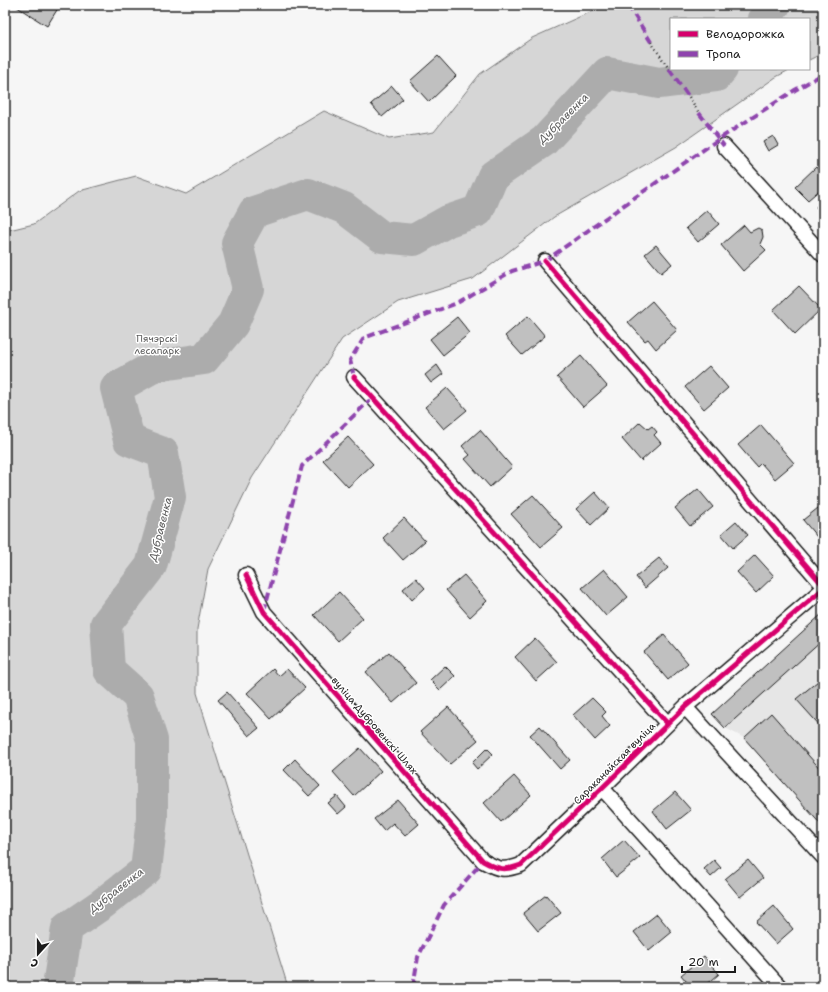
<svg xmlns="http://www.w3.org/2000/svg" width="828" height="992" viewBox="0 0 828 992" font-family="'Shantell Sans',sans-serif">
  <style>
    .built { fill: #e6e6e6 }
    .green { fill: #d6d6d6; stroke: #797979 }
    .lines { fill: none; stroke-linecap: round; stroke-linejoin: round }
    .river { stroke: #acacac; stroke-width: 32 }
    .building { fill: #c0c0c0; stroke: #1c1c1c }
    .street-casing { stroke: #1c1c1c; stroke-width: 17 }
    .path { stroke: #1c1c1c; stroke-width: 2.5; stroke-dasharray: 1 3; stroke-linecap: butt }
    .street { stroke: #fff; stroke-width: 14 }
    .quiet { stroke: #8e44ad; stroke-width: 4; stroke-dasharray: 8 4; stroke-linecap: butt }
    .cycleway-casing { stroke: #fff; stroke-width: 8 }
    .cycleway { stroke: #d6006c; stroke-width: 5 }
    .labels { text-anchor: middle; stroke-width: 3; stroke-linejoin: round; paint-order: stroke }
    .park-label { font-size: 10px; fill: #5d5d5d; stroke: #fff }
    .street-label { font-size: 10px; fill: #1c1c1c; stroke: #fff }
    .water-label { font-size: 11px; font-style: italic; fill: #5d5d5d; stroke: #fff }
  </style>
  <rect width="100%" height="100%" fill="#f6f6f6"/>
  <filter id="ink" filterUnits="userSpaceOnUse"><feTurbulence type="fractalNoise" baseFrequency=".025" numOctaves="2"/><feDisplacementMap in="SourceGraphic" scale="8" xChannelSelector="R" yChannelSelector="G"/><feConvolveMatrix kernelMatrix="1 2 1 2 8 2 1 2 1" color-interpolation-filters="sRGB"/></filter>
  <g filter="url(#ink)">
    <path class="built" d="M 823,613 L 823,827 L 744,738 L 725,728 L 712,714 Z"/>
    <path class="green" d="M 606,5 L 823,5 L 823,53 L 809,60 L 809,19 L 671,19 L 671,69 L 791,69 L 776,77 L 676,147 L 554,217 L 473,279 L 398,302 L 342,339 L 252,478 L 208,569 L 197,629 L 197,693 L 288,987 L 5,987 L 5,231 L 34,224 L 79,191 L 136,176 L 186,194 L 324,111 L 389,139 L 434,132 L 480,74 L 532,38 Z"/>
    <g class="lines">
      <path class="river" d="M 764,19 L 775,5
        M 58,987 L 67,928 L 102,904 L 146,870 L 152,819 L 152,740 L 138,696 L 109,670 L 106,624 L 151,566 L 170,497 L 163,453 L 129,440 L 116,388 L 155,366 L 204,359 L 233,324 L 248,289 L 237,243 L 254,212 L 308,194 L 344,208 L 382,237 L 414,240 L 448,221 L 478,211 L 493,176 L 544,141 L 607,73 L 659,83 L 716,76 L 722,69"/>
    </g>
    <path class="building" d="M 14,5 L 60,5 L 47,26 Z
      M 438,56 L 456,76 L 429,102 L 410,81 Z
      M 392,86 L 403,99 L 382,117 L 371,104 Z
      M 773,136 L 778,145 L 768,151 L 763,142 Z
      M 816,167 L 823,175 L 823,187 L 808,200 L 795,187 Z
      M 823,200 L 823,214 L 816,207 Z
      M 707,210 L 719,224 L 698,242 L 686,228 Z
      M 744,225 L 750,232 L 758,228 L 762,230 L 763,237 L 760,244 L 766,250 L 743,271 L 721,245 Z
      M 656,245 L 672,264 L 661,273 L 645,254 Z
      M 799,286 L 821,309 L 795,334 L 773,310 Z
      M 652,301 L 677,330 L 656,349 L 648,339 L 645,341 L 628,322 Z
      M 528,316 L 545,336 L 522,355 L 505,336 Z
      M 457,317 L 470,333 L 443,355 L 430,339 Z
      M 581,356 L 607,386 L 583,407 L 557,377 Z
      M 437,365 L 443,374 L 431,383 L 425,375 Z
      M 709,366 L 728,388 L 704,409 L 685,387 Z
      M 447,388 L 467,410 L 444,429 L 425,407 Z
      M 640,422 L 648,429 L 652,426 L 657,432 L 654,435 L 661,443 L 641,461 L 622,439 Z
      M 761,425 L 794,463 L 775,479 L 761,463 L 757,467 L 738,445 Z
      M 480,430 L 512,467 L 490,487 L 465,459 L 470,455 L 462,446 Z
      M 348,437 L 373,464 L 348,487 L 323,460 Z
      M 698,489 L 713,507 L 690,526 L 675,508 Z
      M 595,492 L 609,508 L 591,525 L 576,509 Z
      M 533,495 L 563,528 L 541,547 L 511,514 Z
      M 823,504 L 823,543 L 822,543 L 803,520 Z
      M 404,518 L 425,541 L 403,560 L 383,538 Z
      M 736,521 L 748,535 L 733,548 L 721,534 Z
      M 755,555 L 774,576 L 756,593 L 737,572 Z
      M 659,558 L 668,568 L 645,588 L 636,577 Z
      M 604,569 L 628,597 L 606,616 L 582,588 Z
      M 464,575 L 487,601 L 470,617 L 446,590 Z
      M 416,578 L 425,588 L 412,600 L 403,589 Z
      M 339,592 L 363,618 L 338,641 L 314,615 Z
      M 823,613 L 823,640 L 725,728 L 712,714 Z
      M 664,635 L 688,663 L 668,680 L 644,652 Z
      M 535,638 L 557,662 L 536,681 L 515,657 Z
      M 389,652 L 416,683 L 393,703 L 366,672 Z
      M 445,666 L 455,676 L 440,690 L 430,680 Z
      M 273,669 L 279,676 L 287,669 L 305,688 L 271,719 L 247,693 Z
      M 818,681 L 823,686 L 823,729 L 796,699 Z
      M 227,692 L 259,728 L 249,736 L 218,700 Z
      M 592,698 L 606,712 L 602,716 L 610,726 L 595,740 L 573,715 Z
      M 448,707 L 478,740 L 450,764 L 420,732 Z
      M 771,713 L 823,772 L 823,827 L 744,738 Z
      M 540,726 L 570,760 L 560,769 L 530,735 Z
      M 360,748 L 381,771 L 354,796 L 333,772 Z
      M 487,748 L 493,754 L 477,769 L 472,763 Z
      M 295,759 L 320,786 L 309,796 L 284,770 Z
      M 514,776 L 531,795 L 501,822 L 484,803 Z
      M 675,792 L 691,810 L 667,829 L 653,811 Z
      M 337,796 L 346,807 L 338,814 L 328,803 Z
      M 398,800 L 419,824 L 405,836 L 393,823 L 384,831 L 374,819 Z
      M 624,840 L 640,858 L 616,877 L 602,859 Z
      M 714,860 L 721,868 L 711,877 L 704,869 Z
      M 748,860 L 763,878 L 740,897 L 725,879 Z
      M 546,895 L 561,913 L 538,931 L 523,913 Z
      M 774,906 L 793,929 L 776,944 L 756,922 Z
      M 657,914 L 672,932 L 649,951 L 634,932 Z
      M 704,956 L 719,974 L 704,987 L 691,987 L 681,975 Z"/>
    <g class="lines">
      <g class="street-casing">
        <path id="street" d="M 724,146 L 823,255
          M 545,261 L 823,585
          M 354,377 L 667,723
          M 246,575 L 264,612 L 483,861 C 499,870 504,871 521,865 L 602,788 L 685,707 L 823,589
          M 685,707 L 823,857
          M 602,788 L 780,987"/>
      </g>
      <path class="path" d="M 651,42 L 669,69
        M 689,97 L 699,113"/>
      <use href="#street" class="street"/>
      <path class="quiet" d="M 628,5 L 651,42
        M 669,69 L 689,97
        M 699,113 L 724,146
        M 354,377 L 350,360 L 364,338 L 457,303 L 512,271 L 545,261 L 624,205 L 719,139 L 795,90 L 823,74
        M 264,611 L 302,466 L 372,398
        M 413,987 L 418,957 L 444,905 L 483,861"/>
      <g class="cycleway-casing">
        <path id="cycleway" d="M 545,261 L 823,585
          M 354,377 L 667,723
          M 246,575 L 264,612 L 483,861 C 499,870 504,871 521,865 L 602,788 L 685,707 L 823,589"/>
      </g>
      <use href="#cycleway" class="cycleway"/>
    </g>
  </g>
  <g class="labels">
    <g class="park-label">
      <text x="157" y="342">Пячэрскі<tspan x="157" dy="12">лесапарк</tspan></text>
    </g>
    <g class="street-label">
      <text transform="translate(375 725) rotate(49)" y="4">вуліца Дубровенскі Шлях</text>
      <text transform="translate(614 763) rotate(-45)" y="4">Сараканайская вуліца</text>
    </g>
    <g class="water-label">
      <text transform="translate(563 118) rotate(-45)" y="4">Дубравенка</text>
      <text transform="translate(160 529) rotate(-76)" y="4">Дубравенка</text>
      <text transform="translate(116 890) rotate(-38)" y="4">Дубравенка</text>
    </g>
  </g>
  <rect width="828" height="992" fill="none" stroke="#fff" stroke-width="20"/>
  <rect x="10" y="10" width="808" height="972" fill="none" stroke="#1c1c1c" stroke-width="1.5" filter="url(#ink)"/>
  <rect x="670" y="18" width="140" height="52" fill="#ffffff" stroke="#a4a4a4"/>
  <rect x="678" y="31" width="20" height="6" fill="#d6006c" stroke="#a4a4a4"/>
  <text x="706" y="38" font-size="12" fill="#1c1c1c">Велодорожка</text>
  <rect x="678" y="51" width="20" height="6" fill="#8e44ad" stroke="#a4a4a4"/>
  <text x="706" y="58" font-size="12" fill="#1c1c1c">Тропа</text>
  <g transform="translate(38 954) rotate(201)" stroke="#ffffff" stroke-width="3" paint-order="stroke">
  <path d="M0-3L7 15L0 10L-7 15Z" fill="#1c1c1c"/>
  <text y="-6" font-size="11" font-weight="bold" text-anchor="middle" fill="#1c1c1c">С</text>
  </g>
  <path d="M682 966v6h53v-6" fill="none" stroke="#1c1c1c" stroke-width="2"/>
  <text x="688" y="966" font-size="12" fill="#1c1c1c" stroke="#ffffff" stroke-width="3" paint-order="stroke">20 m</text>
</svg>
